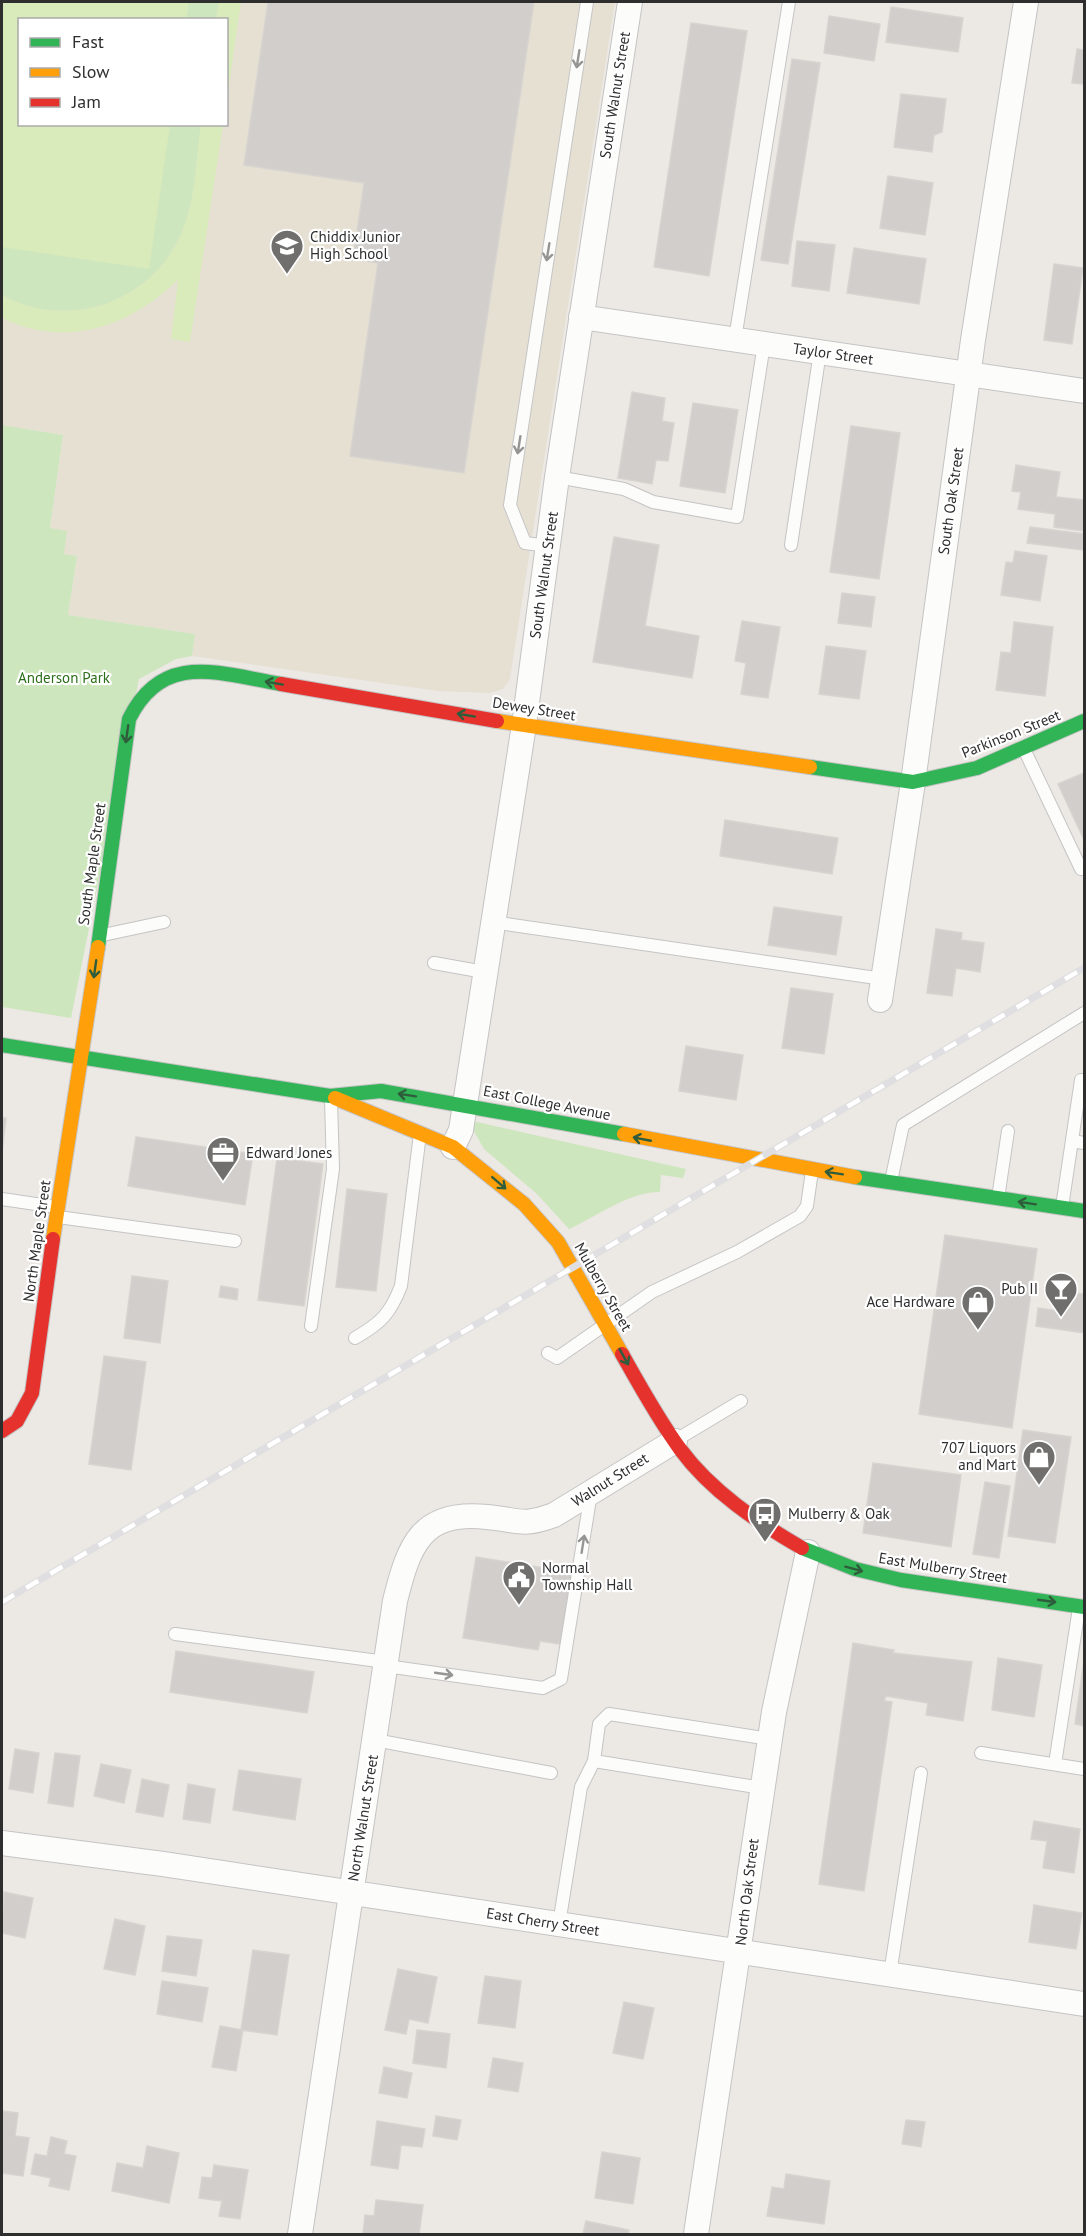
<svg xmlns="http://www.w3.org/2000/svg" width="1086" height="2236" viewBox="0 0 1086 2236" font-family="'PT Sans',sans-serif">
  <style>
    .education { fill: #e6e0d3; fill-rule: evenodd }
    .green { fill: #cee6be }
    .pitch { fill: #d9eabb }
    .building { fill: #d1cecb; stroke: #d7d4d0; stroke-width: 1.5 }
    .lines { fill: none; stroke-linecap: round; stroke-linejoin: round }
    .lane-casing { stroke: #c5c4c5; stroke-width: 14 }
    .street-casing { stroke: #c5c4c5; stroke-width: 26 }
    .fast-casing { stroke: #c5c4c5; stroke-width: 16 }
    .slow-casing { stroke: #c5c4c5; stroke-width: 16 }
    .jam-casing { stroke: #c5c4c5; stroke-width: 16 }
    .lane { stroke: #fcfcfb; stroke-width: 12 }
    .street { stroke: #fcfcfb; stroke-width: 24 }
    .fast { stroke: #30b455; stroke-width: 14 }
    .slow { stroke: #ff9f0a; stroke-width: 14 }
    .jam { stroke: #e5322d; stroke-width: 14 }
    .rail-casing { stroke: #dfdfe1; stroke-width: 7 }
    .rail { stroke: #fff; stroke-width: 4.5; stroke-dasharray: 14; stroke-linecap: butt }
    .oneway { stroke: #959594 }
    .oneway2 { stroke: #2f5d3c }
    .labels { text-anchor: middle; stroke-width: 4.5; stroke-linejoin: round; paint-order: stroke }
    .street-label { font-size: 15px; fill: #2e2e2e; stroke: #fff }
    .poi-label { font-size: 15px; fill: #2e2e2e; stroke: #fff; text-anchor: start }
    .park-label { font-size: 15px; fill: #2c6e1b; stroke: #fff }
  </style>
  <rect width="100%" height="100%" fill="#ece8e4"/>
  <path class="education" d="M 2,2 L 615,2 L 510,679 L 503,689 L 490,693 L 438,691 L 192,656 L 195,634 L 68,615 L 77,556 L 64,554 L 50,529 L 63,435 L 2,425 ZM 20,20 L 226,20 L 226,124 L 20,124 Z"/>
  <path class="green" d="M 2,2 L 219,2 L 216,19 L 20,20 L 20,124 L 201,125 C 196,157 196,193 185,224 C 159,300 71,333 2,295 Z
    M 2,425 L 63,435 L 50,528 L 67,531 L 64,554 L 77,556 L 68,615 L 195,634 L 192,656 L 176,659 L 139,679 L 71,1018 L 2,1007 Z
    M 477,1122 L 686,1169 L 683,1178 L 661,1175 L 660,1192 C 628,1192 598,1216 569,1229 L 537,1194 L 484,1149 L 472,1128 L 473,1123 Z"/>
  <path class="pitch" d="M 2,2 L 189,2 L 186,19 L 20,20 L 20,124 L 170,125 L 149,269 L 2,247 Z
    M 219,2 L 241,2 L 227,99 L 226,20 L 216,19 Z
    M 201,125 L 223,125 L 190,342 L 171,339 L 178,280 C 129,327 66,349 2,318 L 2,295 C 71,333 159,300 185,224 C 196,193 196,157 201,125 Z"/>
  <path class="building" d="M 268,2 L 534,2 L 464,473 L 350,456 L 378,263 L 353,259 L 364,183 L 244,165 Z
    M 891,7 L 963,18 L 958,52 L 886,42 Z
    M 829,16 L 880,24 L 874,61 L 824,53 Z
    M 691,23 L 747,31 L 709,276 L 654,267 Z
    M 1077,49 L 1084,50 L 1084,84 L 1072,83 Z
    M 792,59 L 820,63 L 788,264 L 761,260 Z
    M 901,94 L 946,99 L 942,132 L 934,135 L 932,152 L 894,147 Z
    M 888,176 L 933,183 L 925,235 L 880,228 Z
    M 797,241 L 835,245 L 829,291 L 792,286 Z
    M 854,248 L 926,259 L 919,304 L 847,293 Z
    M 1054,264 L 1083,268 L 1072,344 L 1044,340 Z
    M 632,392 L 665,398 L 662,421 L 674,423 L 668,461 L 656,460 L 652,484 L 618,478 Z
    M 693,403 L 738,410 L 725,493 L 680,486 Z
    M 851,426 L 900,433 L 879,579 L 830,572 Z
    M 1016,465 L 1060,472 L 1056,497 L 1084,500 L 1084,531 L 1054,527 L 1055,514 L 1018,509 L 1021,492 L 1012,491 Z
    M 1030,527 L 1084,534 L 1083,550 L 1027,543 Z
    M 614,537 L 659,545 L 645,626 L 699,636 L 692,678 L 593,662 Z
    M 1015,551 L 1047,556 L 1040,601 L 1001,595 L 1006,562 L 1013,563 Z
    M 842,593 L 875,597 L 871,627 L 838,623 Z
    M 742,621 L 780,627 L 768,698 L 741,694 L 746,663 L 735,661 Z
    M 1014,622 L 1053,627 L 1045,696 L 996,690 L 1001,652 L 1011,653 Z
    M 826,646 L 866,651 L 859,699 L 819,694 Z
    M 1084,773 L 1084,840 L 1058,784 Z
    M 725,820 L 838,838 L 832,874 L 720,856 Z
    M 774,907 L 842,917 L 836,955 L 768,945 Z
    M 936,929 L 962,933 L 961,940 L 984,943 L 980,972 L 956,968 L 952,996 L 927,993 Z
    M 791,988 L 833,994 L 824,1054 L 782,1048 Z
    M 686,1046 L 743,1055 L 736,1100 L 679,1091 Z
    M 2,1118 L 6,1118 L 2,1152 Z
    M 136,1137 L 253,1154 L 245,1205 L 128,1186 Z
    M 277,1158 L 323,1164 L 304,1306 L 258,1300 Z
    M 347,1189 L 387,1194 L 376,1291 L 336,1287 Z
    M 945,1235 L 1037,1249 L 1012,1428 L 919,1414 Z
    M 132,1276 L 168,1281 L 160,1343 L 124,1338 Z
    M 221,1286 L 238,1289 L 237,1300 L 219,1297 Z
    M 1073,1293 L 1084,1294 L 1084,1333 L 1036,1326 L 1038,1308 L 1060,1311 L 1062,1306 L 1070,1307 Z
    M 104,1356 L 146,1362 L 131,1470 L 89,1464 Z
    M 1023,1430 L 1071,1437 L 1055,1543 L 1008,1536 Z
    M 873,1463 L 961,1475 L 951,1547 L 863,1533 Z
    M 985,1482 L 1010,1486 L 999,1558 L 973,1554 Z
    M 476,1557 L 576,1573 L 565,1645 L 540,1641 L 538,1650 L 463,1638 Z
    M 853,1643 L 894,1650 L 893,1653 L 972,1662 L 963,1721 L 926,1715 L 928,1703 L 886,1696 L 884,1701 L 892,1702 L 864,1891 L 819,1884 Z
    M 176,1651 L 314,1672 L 307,1713 L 170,1692 Z
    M 998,1658 L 1042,1665 L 1034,1717 L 992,1710 Z
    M 1084,1660 L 1084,1726 L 1075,1724 Z
    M 15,1749 L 39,1753 L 33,1793 L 9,1789 Z
    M 55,1753 L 80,1756 L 73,1807 L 48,1803 Z
    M 101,1764 L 131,1770 L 124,1803 L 94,1796 Z
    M 239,1770 L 301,1779 L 295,1820 L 233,1810 Z
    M 142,1779 L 169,1785 L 163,1817 L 136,1812 Z
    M 188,1784 L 215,1789 L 210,1823 L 183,1819 Z
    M 1034,1821 L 1080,1829 L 1074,1873 L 1043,1868 L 1047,1841 L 1031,1839 Z
    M 4,1892 L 33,1898 L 25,1938 L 2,1933 Z
    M 1034,1905 L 1082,1913 L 1076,1949 L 1029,1942 Z
    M 115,1919 L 145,1926 L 135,1975 L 104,1969 Z
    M 167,1936 L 202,1940 L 196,1976 L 162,1971 Z
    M 253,1950 L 289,1955 L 277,2035 L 241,2030 Z
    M 398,1969 L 437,1977 L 428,2023 L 409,2019 L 406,2034 L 385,2030 Z
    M 485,1976 L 521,1981 L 515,2028 L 478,2023 Z
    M 162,1981 L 208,1988 L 202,2022 L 157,2014 Z
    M 624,2002 L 654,2008 L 643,2059 L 613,2053 Z
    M 220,2026 L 243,2030 L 236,2071 L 212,2067 Z
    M 417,2030 L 450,2034 L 446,2068 L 413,2063 Z
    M 493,2058 L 523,2063 L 518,2092 L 488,2087 Z
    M 384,2067 L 412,2073 L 407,2098 L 379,2093 Z
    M 2,2111 L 18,2113 L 15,2136 L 29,2138 L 23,2176 L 2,2173 Z
    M 436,2116 L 461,2120 L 457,2140 L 433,2136 Z
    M 906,2120 L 925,2122 L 921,2147 L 902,2144 Z
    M 377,2121 L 425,2129 L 422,2147 L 401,2145 L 398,2169 L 371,2165 Z
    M 51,2137 L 67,2141 L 64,2154 L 76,2156 L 69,2190 L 49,2186 L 51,2178 L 31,2174 L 35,2154 L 47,2156 Z
    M 147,2146 L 179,2153 L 169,2203 L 112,2191 L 117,2163 L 143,2168 Z
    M 602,2152 L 640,2158 L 633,2204 L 595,2198 Z
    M 214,2165 L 248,2170 L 240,2219 L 219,2216 L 222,2201 L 199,2198 L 202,2177 L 212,2178 Z
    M 786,2174 L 830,2181 L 824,2224 L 767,2216 L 772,2187 L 784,2189 Z
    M 376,2200 L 423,2205 L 419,2234 L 363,2234 L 365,2215 L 374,2216 Z
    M 586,2221 L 629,2230 L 628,2234 L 583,2234 Z"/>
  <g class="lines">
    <g class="lane-casing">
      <path id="lane" d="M 735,339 L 789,2
        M 557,477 L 624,489 L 653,502 L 737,517 L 764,344
        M 791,545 L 820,352
        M 548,546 L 525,543 L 510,505 L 587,2
        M 1024,749 L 1081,869 L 1084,867
        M 492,922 L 883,979
        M 103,935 L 164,922
        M 434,963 L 484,972
        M 1072,1141 L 1084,1143
        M 891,1181 L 903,1125 L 1084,1013
        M 998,1198 L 1008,1131
        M 2,1199 L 56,1207
        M 1062,1207 L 1081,1080 L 1084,1080
        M 58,1217 L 235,1241
        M 311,1326 L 333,1169 L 331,1100
        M 355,1338 C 381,1323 390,1314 401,1286 L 420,1134
        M 548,1353 L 557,1358 L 652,1292 L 737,1252 L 800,1216 L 807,1206 L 812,1171
        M 676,1440 L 741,1401
        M 175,1634 L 386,1662
        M 386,1666 L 543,1688 L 561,1679 L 591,1493
        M 375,1740 L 551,1773
        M 981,1753 L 1084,1769
        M 1055,1764 L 1079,1608
        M 762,1788 L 594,1761 L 599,1724 L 609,1714 L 770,1739
        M 559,1924 L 581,1787 L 594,1761
        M 890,1974 L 921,1773"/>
    </g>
    <g class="street-casing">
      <path id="street" d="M 581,317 L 1084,391
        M 880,1000 L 913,782 L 973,340 L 1026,2
        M 453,1147 L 461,1130 L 524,725 L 557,477 L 630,2
        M 2,1843 L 163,1864 L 1084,2004
        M 300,2234 L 395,1601 C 409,1545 421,1510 487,1517 C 520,1520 521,1527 554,1515 L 675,1441
        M 696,2234 L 774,1712 L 808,1552"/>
    </g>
    <g class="fast-casing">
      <path id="fast" d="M 810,767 L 913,782 L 977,768 L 1084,721
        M 98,947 L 129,719 C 163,650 220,674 281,684
        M 2,1045 L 330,1096 L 381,1091 L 624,1134
        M 855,1177 L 1084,1211
        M 802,1548 L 855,1569 L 901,1580 L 1084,1607"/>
    </g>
    <g class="slow-casing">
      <path id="slow" d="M 497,721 L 810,767
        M 335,1098 L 453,1147 L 524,1204 L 558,1242 L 622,1354
        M 624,1134 L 855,1177
        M 53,1239 L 98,947"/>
    </g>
    <g class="jam-casing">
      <path id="jam" d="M 281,684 L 497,721
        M 622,1354 C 640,1386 658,1419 680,1449 C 711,1491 757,1522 802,1548
        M 2,1431 L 17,1421 L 32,1393 L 53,1239"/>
    </g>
    <use href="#lane" class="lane"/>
    <use href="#street" class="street"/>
    <use href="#fast" class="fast"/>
    <use href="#slow" class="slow"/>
    <use href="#jam" class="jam"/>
    <g class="rail-casing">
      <path id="rail" d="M 2,1602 L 1084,968"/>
    </g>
    <use href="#rail" class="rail"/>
  </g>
  <defs><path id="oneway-shaft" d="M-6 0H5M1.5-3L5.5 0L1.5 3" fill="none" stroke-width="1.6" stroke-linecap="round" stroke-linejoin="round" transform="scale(1.5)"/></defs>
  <g class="oneway">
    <use href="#oneway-shaft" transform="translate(578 59) rotate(99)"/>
    <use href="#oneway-shaft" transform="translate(548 252) rotate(99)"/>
    <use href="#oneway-shaft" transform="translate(519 445) rotate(99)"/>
    <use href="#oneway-shaft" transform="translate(583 1544) rotate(-81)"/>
    <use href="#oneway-shaft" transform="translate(444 1674) rotate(8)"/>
  </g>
  <g class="oneway2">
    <use href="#oneway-shaft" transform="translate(274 683) rotate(-170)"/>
    <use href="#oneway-shaft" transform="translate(466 715) rotate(-170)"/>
    <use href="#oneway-shaft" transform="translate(127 734) rotate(98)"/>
    <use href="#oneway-shaft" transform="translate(95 969) rotate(98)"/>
    <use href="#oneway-shaft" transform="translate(407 1095) rotate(-171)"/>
    <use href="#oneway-shaft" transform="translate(642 1139) rotate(-169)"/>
    <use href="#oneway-shaft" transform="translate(834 1173) rotate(-171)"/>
    <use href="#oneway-shaft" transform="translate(499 1183) rotate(41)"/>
    <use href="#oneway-shaft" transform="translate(1027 1203) rotate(-171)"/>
    <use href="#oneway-shaft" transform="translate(624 1357) rotate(61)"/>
    <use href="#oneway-shaft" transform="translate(854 1569) rotate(15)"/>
    <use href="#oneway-shaft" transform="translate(1047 1601) rotate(8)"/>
  </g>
  <defs>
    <g id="school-pin" transform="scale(1.725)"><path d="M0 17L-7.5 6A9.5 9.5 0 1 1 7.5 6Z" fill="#706f6e" stroke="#fff"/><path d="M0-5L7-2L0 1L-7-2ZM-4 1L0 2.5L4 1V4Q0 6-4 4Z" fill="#fff"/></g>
    <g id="office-pin" transform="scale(1.725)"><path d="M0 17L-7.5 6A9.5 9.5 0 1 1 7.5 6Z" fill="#706f6e" stroke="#fff"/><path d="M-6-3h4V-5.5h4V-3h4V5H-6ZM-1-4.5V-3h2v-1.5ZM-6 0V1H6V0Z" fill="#fff"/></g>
    <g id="bar-pin" transform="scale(1.725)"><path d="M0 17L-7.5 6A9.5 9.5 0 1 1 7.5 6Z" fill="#706f6e" stroke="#fff"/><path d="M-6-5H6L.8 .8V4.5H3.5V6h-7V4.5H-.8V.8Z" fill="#fff"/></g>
    <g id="shop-pin" transform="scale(1.725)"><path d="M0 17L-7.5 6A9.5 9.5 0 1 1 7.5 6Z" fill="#706f6e" stroke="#fff"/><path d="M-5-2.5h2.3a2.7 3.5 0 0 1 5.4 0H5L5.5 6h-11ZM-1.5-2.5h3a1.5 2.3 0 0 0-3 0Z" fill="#fff"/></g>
    <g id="bus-pin" transform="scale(1.725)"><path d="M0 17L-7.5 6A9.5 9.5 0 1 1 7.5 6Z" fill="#706f6e" stroke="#fff"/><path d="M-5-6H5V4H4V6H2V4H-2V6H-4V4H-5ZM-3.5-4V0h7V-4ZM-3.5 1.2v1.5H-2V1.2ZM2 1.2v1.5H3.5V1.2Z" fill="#fff"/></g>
    <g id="civic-pin" transform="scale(1.725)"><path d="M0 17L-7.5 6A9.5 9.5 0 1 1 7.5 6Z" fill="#706f6e" stroke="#fff"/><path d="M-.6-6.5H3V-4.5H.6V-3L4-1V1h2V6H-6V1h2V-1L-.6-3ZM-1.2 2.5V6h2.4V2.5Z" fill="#fff"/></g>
  </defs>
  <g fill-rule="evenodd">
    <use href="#school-pin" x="287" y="246"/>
    <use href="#office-pin" x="223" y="1153"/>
    <use href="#bar-pin" x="1061" y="1289"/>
    <use href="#shop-pin" x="978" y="1302"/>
    <use href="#shop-pin" x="1039" y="1457"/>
    <use href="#bus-pin" x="765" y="1514"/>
    <use href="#civic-pin" x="519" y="1577"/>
  </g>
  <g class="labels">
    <g class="street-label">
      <text transform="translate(615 95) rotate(-81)" y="5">South Walnut Street</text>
      <text transform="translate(833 354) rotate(8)" y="5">Taylor Street</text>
      <text transform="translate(951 501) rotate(-82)" y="5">South Oak Street</text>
      <text transform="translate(544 575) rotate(-82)" y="5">South Walnut Street</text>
      <text transform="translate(534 709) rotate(9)" y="5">Dewey Street</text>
      <text transform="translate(1011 734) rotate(-22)" y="5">Parkinson Street</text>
      <text transform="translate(92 864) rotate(-82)" y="5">South Maple Street</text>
      <text transform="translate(547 1103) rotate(11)" y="5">East College Avenue</text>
      <text transform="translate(37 1241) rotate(-82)" y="5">North Maple Street</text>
      <text transform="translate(603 1287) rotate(60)" y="5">Mulberry Street</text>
      <text transform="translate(610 1480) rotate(-32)" y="5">Walnut Street</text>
      <text transform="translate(943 1568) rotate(9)" y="5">East Mulberry Street</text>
      <text transform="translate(363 1818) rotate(-81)" y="5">North Walnut Street</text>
      <text transform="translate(747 1892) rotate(-83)" y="5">North Oak Street</text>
      <text transform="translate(543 1922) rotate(9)" y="5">East Cherry Street</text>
    </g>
    <g class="poi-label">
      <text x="310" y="242">Chiddix Junior<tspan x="310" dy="17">High School</tspan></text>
      <text x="246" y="1158">Edward Jones</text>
      <text x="1038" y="1294" text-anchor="end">Pub II</text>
      <text x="955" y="1307" text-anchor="end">Ace Hardware</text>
      <text x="1016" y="1453" text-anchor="end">707 Liquors<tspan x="1016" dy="17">and Mart</tspan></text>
      <text x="788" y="1519">Mulberry &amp; Oak</text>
      <text x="542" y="1573">Normal<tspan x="542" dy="17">Township Hall</tspan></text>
    </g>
    <g class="park-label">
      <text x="64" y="683">Anderson Park</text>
    </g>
  </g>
  <rect width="1086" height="2236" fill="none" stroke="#2e2e2e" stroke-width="6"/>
  <rect x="18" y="18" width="210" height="108" fill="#ffffff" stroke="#ababab" stroke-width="1.5"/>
  <rect x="30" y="38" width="30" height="9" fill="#30b455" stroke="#ababab" stroke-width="1.5"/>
  <text x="72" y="48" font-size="18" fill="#2e2e2e">Fast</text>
  <rect x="30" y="68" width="30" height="9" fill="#ff9f0a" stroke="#ababab" stroke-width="1.5"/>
  <text x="72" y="78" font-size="18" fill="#2e2e2e">Slow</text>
  <rect x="30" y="98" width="30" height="9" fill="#e5322d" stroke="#ababab" stroke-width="1.5"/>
  <text x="72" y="108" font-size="18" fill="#2e2e2e">Jam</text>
</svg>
